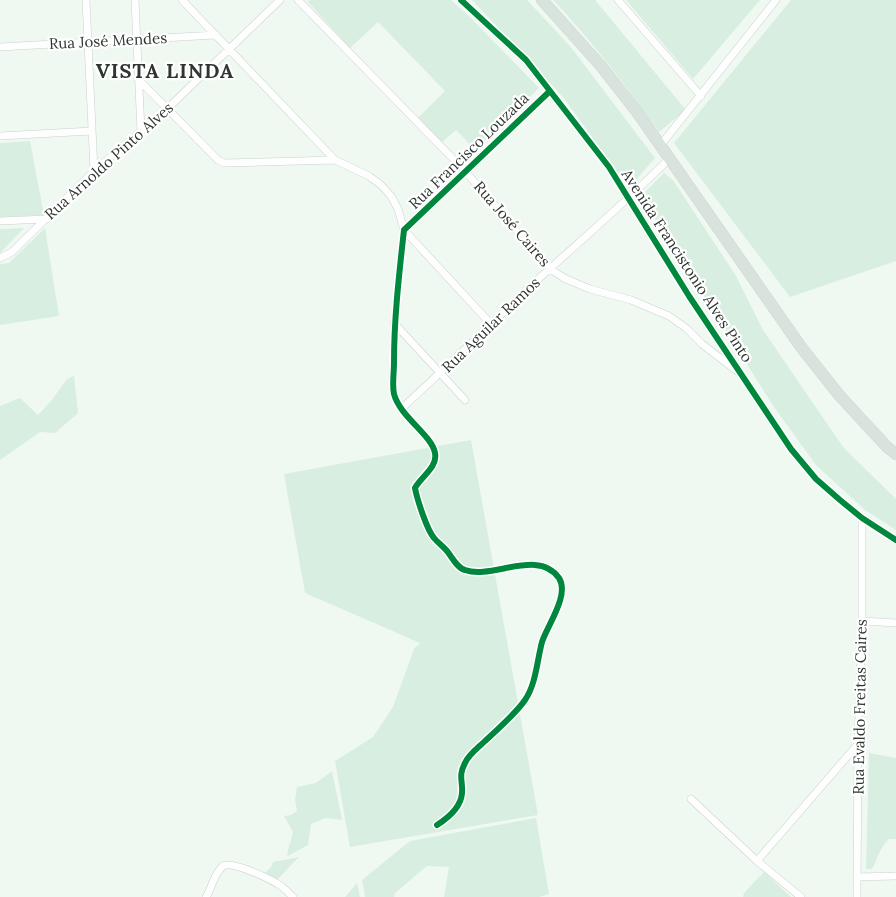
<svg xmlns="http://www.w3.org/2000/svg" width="896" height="897" viewBox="0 0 896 897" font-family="Lora,serif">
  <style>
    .green { fill: #d8eee0 }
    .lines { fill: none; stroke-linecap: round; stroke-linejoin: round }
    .minor-casing { stroke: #cad1cc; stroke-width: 8 }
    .primary-casing { stroke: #d0d4d1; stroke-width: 12 }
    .minor { stroke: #fdfefd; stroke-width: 7 }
    .primary { stroke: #d8e3de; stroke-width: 11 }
    .cycleway-casing { stroke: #fff; stroke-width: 9 }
    .cycleway { stroke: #00873e; stroke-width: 6 }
    .labels { text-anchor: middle; stroke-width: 4.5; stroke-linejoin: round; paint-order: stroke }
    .street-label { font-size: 15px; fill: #2f3631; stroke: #fff }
    .district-label { font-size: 20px; font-weight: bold; letter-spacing: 1px; fill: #2f3631; stroke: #fff }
  </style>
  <rect width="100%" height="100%" fill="#eff9f2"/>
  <path class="green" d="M 310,0 L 451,0 L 471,18 L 539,88 L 475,150 L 456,130 L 441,143 L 417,119 L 445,91 L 378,22 L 350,48 L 308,2 Z
    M 472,0 L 527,0 L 570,46 L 655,158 L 629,188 L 563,97 Z
    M 553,0 L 595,0 L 686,110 L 659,132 C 626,86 592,41 553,0 Z
    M 626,0 L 760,0 L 693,79 Z
    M 791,0 L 896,0 L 896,261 L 790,297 L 674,143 Z
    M 30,141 L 44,215 L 0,217 L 0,143 Z
    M 664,173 L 673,180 L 736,276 L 763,330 L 843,447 L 896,499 L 896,530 L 865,510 L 816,465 L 774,407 L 641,196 Z
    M 24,228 L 0,253 L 0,229 Z
    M 45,228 L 59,316 L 0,325 L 0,264 L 9,263 Z
    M 74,376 L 78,413 L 55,433 L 40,432 L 0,460 L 0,406 L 20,398 L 38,415 L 51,401 L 67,379 Z
    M 471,440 L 538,815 L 350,847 L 335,761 L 373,737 L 393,707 L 414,649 L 420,643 L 305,593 L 284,474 Z
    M 869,753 L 896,758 L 896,839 L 889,839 C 880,847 878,858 872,869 L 866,869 Z
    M 332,771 L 342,820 L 325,818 L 311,824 L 308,845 L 288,856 L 287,854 L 293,832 L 284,816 L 291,815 L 297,811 L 295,800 L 297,787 L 316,783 Z
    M 536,818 L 549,894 L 539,897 L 444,897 L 449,867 L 427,866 L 395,893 L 394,897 L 365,897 L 362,880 L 410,841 Z
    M 299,857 L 278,879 L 272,879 L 265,873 L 271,867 L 273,862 Z
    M 764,872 L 791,897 L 743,897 L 744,893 Z
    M 357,883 L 360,897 L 345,897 Z"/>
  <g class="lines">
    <g class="minor-casing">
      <path id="minor" d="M 86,0 L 94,171
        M 135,0 L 141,131
        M 182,0 L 335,160 L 369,176 L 381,185 L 391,196 L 398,209 L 404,230 L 491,324
        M 298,0 L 465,171 L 550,269 L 566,279 L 590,289 L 631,300 L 669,316 L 686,328 L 702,344 L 737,371
        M 461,0 L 526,60 L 609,167 L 689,296 L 791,449 L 816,479 L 840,500 L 862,518 L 896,540
        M 618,0 L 701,96
        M 0,47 L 216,35
        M 139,80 L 218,160 L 224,163 L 335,160
        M 0,136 L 92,131
        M 660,146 L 776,0
        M 0,221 L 46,219
        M 0,258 L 12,252 L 94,171 L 168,108 L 280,0
        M 394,323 L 465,400
        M 401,409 C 446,368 490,325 534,283 C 579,242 626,202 669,159
        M 862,621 L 896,623
        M 691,799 L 757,861 L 801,897
        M 437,825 C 448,818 461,808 462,793 C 463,781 458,776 465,763 C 469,754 478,748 485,741 C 496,731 517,712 525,700 C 536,684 537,661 542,642 C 547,626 570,595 559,578 C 538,548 492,580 465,570 C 457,568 452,557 447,551 C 443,546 438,543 434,538 C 427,530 417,499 415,488 C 421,477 438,467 435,453 C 432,435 400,417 394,394 C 392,385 394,373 394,363 C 394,318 399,275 404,230 L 550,91
        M 757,861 L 858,744
        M 857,877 L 896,876
        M 206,897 C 212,888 214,873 223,866 C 232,860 272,880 281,886 C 285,889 289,893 293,897
        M 857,897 L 858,744 L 862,621 L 862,518"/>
    </g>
    <g class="primary-casing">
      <path id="primary" d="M 542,0 L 601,66 L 637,112 L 801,347 L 839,395 L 887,447 L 896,454"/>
    </g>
    <use href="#minor" class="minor"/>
    <use href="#primary" class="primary"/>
    <g class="cycleway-casing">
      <path id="cycleway" d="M 461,0 L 526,60 L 609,167 L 689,296 L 791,449 L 816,479 L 840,500 L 862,518 L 896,540
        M 437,825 C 448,818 461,808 462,793 C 463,781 458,776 465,763 C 469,754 478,748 485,741 C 496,731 517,712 525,700 C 536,684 537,661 542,642 C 547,626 570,595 559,578 C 538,548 492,580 465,570 C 457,568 452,557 447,551 C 443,546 438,543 434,538 C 427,530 417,499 415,488 C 421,477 438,467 435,453 C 432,435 400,417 394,394 C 392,385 394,373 394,363 C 394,318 399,275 404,230 L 550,91"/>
    </g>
    <use href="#cycleway" class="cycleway"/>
  </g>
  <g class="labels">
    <g class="street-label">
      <text transform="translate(108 41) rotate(-3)" y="5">Rua José Mendes</text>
      <text transform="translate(469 151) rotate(-44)" y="5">Rua Francisco Louzada</text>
      <text transform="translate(109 161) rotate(-42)" y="5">Rua Arnoldo Pinto Alves</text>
      <text transform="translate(512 224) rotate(49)" y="5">Rua José Caires</text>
      <text transform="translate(687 266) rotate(57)" y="5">Avenida Francistonio Alves Pinto</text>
      <text transform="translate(491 325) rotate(-44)" y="5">Rua Aguilar Ramos</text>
      <text transform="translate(860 707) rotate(-89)" y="5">Rua Evaldo Freitas Caires</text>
    </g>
    <g class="district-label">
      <text x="165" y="78">VISTA LINDA</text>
    </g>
  </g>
</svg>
